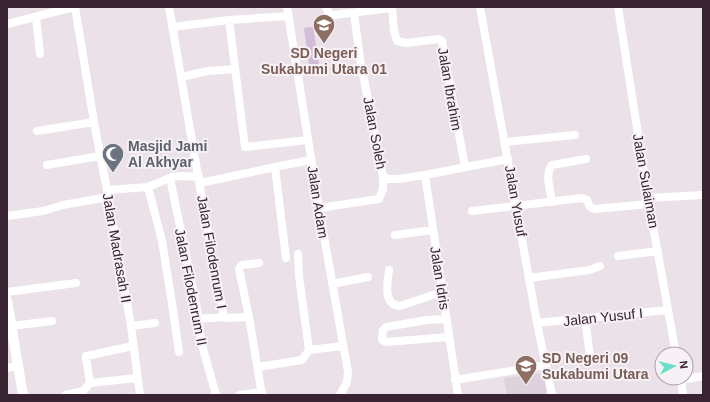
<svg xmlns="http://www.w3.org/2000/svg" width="710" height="402" viewBox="0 0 710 402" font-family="Helvetica,sans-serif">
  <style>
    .built { fill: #ddd2dc }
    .green { fill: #d3bcd8 }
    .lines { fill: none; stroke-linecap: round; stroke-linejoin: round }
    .minor { stroke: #fff; stroke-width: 8 }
    .tertiary { stroke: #fff; stroke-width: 10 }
    .labels { text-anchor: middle; stroke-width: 4; stroke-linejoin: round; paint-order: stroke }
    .education-label { font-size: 14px; font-weight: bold; fill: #785e54; stroke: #f7f1f6 }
    .street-label { font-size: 14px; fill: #382332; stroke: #f7f1f6 }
    .worship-label { font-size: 14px; font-weight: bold; fill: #5b616d; stroke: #f7f1f6; text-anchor: start }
  </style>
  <rect width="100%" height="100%" fill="#eae1e9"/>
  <path class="built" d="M 544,373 L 547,395 L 507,395 L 504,378 Z"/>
  <path class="green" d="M 313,27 L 319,64 L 309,65 L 304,28 Z"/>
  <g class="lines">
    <path class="minor" d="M 75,7 L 94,122 L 107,190 L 131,326 L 140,395
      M 169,7 L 203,205 L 224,317
      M 287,7 L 319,208 L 348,372 L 347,382 L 340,395
      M 326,7 L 329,14 L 334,15 L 392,8
      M 392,7 L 394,31 L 397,41 L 406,43 L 439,39 L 442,41 L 465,167
      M 480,7 L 537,323 L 552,395
      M 618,7 L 649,204 L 676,354
      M 36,17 L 40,54
      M 229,20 L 245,147 L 308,140
      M 7,24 L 74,7
      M 172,27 L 229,20 L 289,16
      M 181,77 L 208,71 L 235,69
      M 37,131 L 94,122
      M 505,142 L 575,135
      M 47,165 L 100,156
      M 275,167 L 286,258
      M 425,175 L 458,395
      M 383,176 L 388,179 L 398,179 L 425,175 L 508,159
      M 170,178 L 197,309 L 202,345 L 216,395
      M 200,183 L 275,167 L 311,160
      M 148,187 L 162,241 L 172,303 L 179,352
      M 107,190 L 148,187 L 172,177 L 181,176 L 199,177
      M 648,198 L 703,195
      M 552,202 C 551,191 544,175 552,165 L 586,159
      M 319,208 L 379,199 L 383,189 L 383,176 L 360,59 L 354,13
      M 472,211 L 582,198 L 587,200 L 590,207 L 595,209 L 649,204
      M 7,216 L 43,211 L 63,205 L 108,197
      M 395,235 L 433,230
      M 618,256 L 658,251
      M 389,270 C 388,281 382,305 400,306 L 442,292
      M 529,278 L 589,270 L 600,266
      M 332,284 L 368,277
      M 7,292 L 76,283
      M 249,317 L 239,269 L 242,265 L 259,263
      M 585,318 L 590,357
      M 198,319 L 224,317 L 228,318 L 249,317 L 262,395
      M 446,319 L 427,320 L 386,327 L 383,330 L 382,340 L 386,342 L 449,337
      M 537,323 L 668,310
      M 11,326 L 52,321
      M 131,326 L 155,323
      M 309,350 L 343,346
      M 258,367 L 302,360 L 309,350 L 299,276 L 298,254
      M 7,368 L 18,366
      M 681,378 L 683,395
      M 455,380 L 546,365
      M 681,380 L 703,376
      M 90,383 L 86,358 L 86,356 L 133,346
      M 66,395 L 83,391 L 90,383 L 137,378
      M 240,395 L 262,392"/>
    <path class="tertiary" d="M 7,300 L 23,395"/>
  </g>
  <defs>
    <g id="school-pin" transform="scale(1.15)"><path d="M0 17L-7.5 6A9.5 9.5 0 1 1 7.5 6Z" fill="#8d6e63" stroke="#f7f1f6"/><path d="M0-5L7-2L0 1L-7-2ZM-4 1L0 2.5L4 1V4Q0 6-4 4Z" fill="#fff"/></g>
    <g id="mosque-pin" transform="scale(1.15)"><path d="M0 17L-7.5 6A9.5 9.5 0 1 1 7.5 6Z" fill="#6b7280" stroke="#f7f1f6"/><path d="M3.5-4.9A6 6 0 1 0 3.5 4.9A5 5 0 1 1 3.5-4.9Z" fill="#fff"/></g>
  </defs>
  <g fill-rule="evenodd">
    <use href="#school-pin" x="324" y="25"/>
    <use href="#mosque-pin" x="113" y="154"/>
    <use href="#school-pin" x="526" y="366"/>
  </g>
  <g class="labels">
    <g class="education-label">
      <text x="324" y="58">SD Negeri<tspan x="324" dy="16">Sukabumi Utara 01</tspan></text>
      <text x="542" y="363" text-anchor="start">SD Negeri 09<tspan x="542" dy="16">Sukabumi Utara</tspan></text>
    </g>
    <g class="street-label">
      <text transform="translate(450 89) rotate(80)" y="5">Jalan Ibrahim</text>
      <text transform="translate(375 133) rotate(79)" y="5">Jalan Soleh</text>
      <text transform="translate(646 181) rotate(80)" y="5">Jalan Sulaiman</text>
      <text transform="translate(516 201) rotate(80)" y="5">Jalan Yusuf</text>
      <text transform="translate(318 202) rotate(81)" y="5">Jalan Adam</text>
      <text transform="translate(117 248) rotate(80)" y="5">Jalan Madrasah II</text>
      <text transform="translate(212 252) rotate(80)" y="5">Jalan Filodenrum I</text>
      <text transform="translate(440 278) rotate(81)" y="5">Jalan Idris</text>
      <text transform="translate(191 287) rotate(79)" y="5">Jalan Filodenrum II</text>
      <text transform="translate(603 317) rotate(-6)" y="5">Jalan Yusuf I</text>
    </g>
    <g class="worship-label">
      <text x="128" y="151">Masjid Jami<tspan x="128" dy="16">Al Akhyar</tspan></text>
    </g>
  </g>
  <rect width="710" height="402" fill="none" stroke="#382332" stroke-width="16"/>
  <g transform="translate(674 366) rotate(83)"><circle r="19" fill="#f7f1f6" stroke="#ab9fa8"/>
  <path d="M0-3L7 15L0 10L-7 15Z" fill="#68e1c8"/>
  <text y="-6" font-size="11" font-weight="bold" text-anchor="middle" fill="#382332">N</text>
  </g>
</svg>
